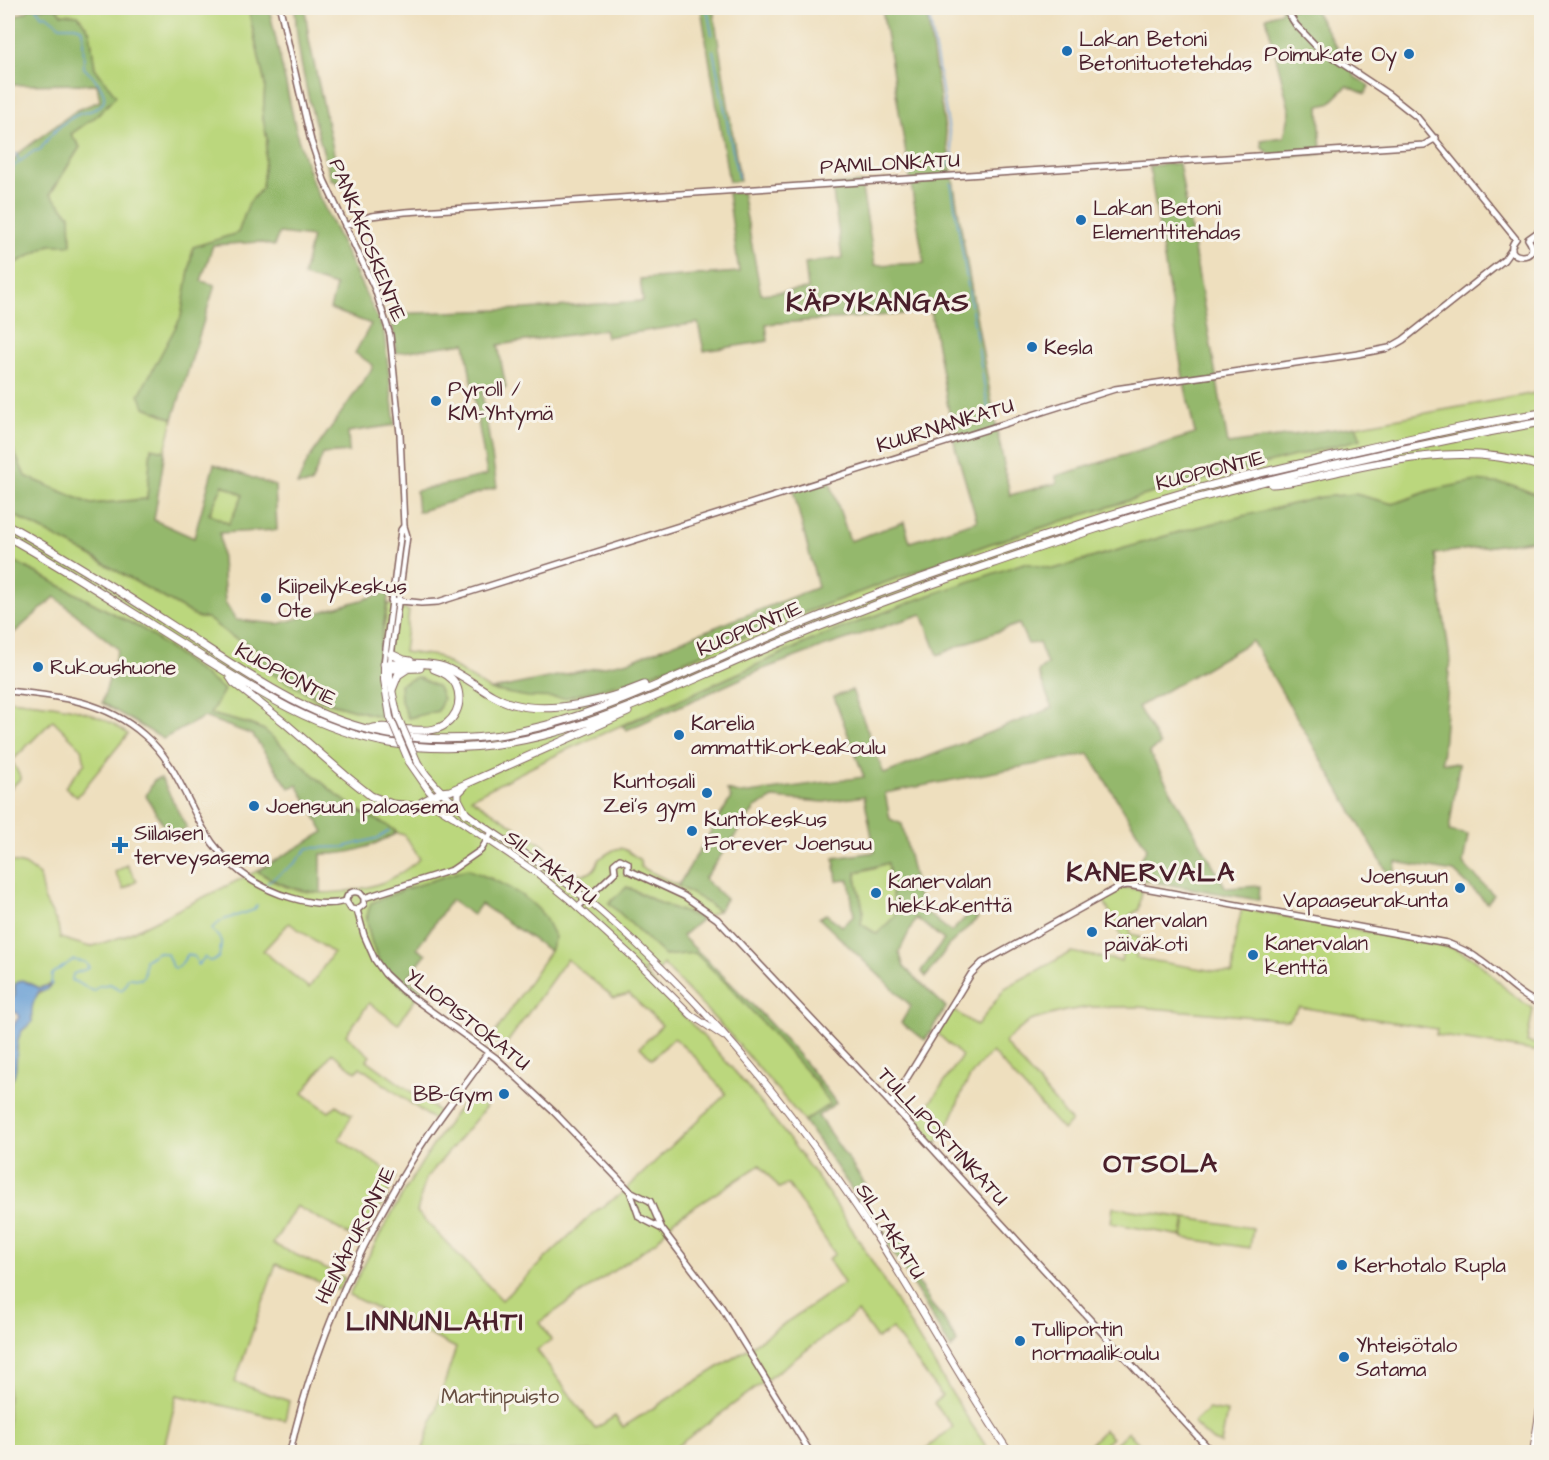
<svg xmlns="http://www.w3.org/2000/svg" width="1549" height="1460" viewBox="0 0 1549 1460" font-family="'Architects Daughter',sans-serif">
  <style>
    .green { fill: #bbd77d; stroke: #827b54; stroke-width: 1.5; fill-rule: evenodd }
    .forest { fill: #94b86c; stroke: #6f6c4c; stroke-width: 1.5; fill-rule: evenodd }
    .water { fill: #679fd5; stroke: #585f80; stroke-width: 1.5 }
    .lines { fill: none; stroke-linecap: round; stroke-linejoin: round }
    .stream { stroke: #679fd5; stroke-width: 1.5 }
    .secondary-casing { stroke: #83625e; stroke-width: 8 }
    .primary-casing { stroke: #83625e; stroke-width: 8 }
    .highway-casing { stroke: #83625e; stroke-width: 9 }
    .secondary { stroke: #fff; stroke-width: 5 }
    .primary { stroke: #fff; stroke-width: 6 }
    .highway { stroke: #fff; stroke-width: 7 }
    .primary-bridge-casing { stroke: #83625e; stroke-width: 8; stroke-linecap: butt }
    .primary-bridge { stroke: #fff; stroke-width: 6 }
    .poi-dot { fill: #1f6fb2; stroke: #f7f3e8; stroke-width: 2 }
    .labels { text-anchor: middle; stroke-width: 6; stroke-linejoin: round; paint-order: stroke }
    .poi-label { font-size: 21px; fill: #4a1f2b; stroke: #f7f3e8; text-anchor: start }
    .street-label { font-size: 21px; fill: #4a1f2b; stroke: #f7f3e8 }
    .park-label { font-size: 21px; fill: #664d40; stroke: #f7f3e8 }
    .district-label { font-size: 27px; font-weight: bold; letter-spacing: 1.5px; fill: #4a1f2b; stroke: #f7f3e8 }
  </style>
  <rect width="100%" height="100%" fill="#f7f3e8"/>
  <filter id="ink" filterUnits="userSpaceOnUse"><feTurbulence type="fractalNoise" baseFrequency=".0167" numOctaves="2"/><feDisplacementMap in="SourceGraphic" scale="12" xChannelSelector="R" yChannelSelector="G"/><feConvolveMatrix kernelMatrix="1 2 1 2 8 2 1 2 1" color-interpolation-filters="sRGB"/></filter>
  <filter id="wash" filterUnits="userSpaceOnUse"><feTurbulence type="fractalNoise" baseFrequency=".008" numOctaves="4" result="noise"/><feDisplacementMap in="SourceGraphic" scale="24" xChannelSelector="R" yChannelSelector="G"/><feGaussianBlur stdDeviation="1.35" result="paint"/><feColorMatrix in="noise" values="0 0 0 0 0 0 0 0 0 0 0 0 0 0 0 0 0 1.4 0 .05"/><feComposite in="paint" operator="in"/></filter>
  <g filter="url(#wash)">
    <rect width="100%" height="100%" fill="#eedfbe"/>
    <path class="green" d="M 56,8 L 248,8 L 265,84 L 263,118 L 267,139 L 262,188 L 249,203 L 238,233 L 193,247 L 182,317 L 140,395 L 145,407 L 173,419 L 165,451 L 151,448 L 147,499 L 91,504 L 25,476 L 8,438 L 8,267 L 50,245 L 70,215 L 50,195 L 80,147 L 71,134 L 98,115 L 115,96 L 95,68 L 90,32 L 78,15 L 61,14 Z
      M 1541,392 L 1541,497 L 1512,485 L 1432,490 L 1393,504 L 1355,494 L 1186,530 L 1054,569 L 1024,563 L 819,637 L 564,751 L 471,798 L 546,847 L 544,853 C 561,863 590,891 599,859 C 621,845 619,844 640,860 L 641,867 L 691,892 L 718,911 L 702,919 L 662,904 L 627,887 L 610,903 L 665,956 L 695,952 C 741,997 795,1051 831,1104 L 804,1121 L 732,1037 L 663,964 L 660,970 L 643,971 C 665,998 691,1022 714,1048 C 753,1091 790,1139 824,1187 C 884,1273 931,1367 990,1452 L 922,1452 L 953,1427 L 934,1403 L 942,1396 L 892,1329 L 877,1339 L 858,1312 L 669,1452 L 422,1452 L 456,1348 L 349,1295 C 384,1223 421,1158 469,1094 L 486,1107 L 425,1180 L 417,1212 L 502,1300 L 594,1212 L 620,1195 L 726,1094 L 694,1056 L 674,1038 L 652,1059 L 640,1047 L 662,1025 L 629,994 L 614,998 L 567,959 L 504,1047 L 491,1039 L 550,951 L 555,937 L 492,878 L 366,916 L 377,960 L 416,998 L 398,1024 L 369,1003 L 346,1035 L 370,1056 L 367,1060 L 439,1112 L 434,1120 L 360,1067 L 356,1072 L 332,1053 L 303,1093 L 329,1112 L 336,1105 L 352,1115 L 339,1139 L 396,1177 L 362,1242 L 296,1206 L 273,1244 L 345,1278 L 338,1290 L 276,1264 L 235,1382 L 289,1401 L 285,1420 L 177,1395 L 163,1452 L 8,1452 L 8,1085 C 22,1072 12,1048 21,1032 C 24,1028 29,1027 31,1022 C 34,1015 31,1021 31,1013 C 30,1000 41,990 51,984 L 39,988 L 25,981 L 14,986 L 15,996 L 8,1002 L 8,861 L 25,865 L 39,875 L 44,899 L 58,925 L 60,938 L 90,947 L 124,936 L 257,871 C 264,875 270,880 277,883 C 308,898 352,894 384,882 C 397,877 408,868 420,859 L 404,835 L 397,833 C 391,825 371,818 361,812 C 326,790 296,757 264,730 L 249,724 L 210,714 L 224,690 L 144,630 L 8,558 L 8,512 L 84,552 L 199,618 L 207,618 L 231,636 L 267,654 L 315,699 L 382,717 L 376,670 L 388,603 L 409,611 L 404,652 L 437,656 L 490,690 L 647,676 L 811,610 L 989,544 L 1162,490 L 1360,439 L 1356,426 ZM 289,923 L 333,953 L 309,988 L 263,951 ZM 760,1165 L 779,1188 L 788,1184 L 835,1254 L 828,1259 L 844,1283 L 738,1355 L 623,1427 L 615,1416 L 595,1429 L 537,1350 L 551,1340 L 540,1322 L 658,1240 L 674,1220 Z
      M 223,485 L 243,495 L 229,524 L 209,515 Z
      M 8,700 C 51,704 93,707 128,734 L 77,797 L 65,787 L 85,763 L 82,749 L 53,720 L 12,761 L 21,778 L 8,791 Z
      M 889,862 L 896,916 L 877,934 L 861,924 L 863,909 L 856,878 L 857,872 L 874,868 Z
      M 127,865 L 137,881 L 124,889 L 115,872 Z
      M 1129,888 L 1142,890 L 1139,910 L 1130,915 L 1130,934 L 1140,936 L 1136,958 L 1232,974 L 1236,934 L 1242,908 L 1453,948 L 1475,959 L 1508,991 L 1533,1009 L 1527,1042 L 1541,1045 L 1541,1052 L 1436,1035 L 1437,1029 L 1299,1007 L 1288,1020 L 1139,1007 L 1090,1007 L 1065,1011 L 1030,1021 L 1004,1042 L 1071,1121 L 1063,1130 L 992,1052 C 981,1062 972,1072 965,1086 C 955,1107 950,1129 934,1146 L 916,1123 L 962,1056 L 938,1034 L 952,1009 L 977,1026 L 1005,988 L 1071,952 L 1121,961 L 1124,941 L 1102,897 L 1118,889 Z
      M 1113,1207 L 1185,1218 L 1182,1236 L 1111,1223 Z
      M 1186,1218 L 1253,1228 L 1250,1248 L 1183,1238 Z
      M 1208,1409 L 1227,1412 L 1221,1444 L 1213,1441 L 1193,1423 Z
      M 1104,1430 L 1112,1438 L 1096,1452 L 1089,1445 Z
      M 1128,1432 L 1144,1449 L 1140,1452 L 1106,1452 Z"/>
    <path class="forest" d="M 29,8 L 56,8 L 61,14 L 78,15 L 90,32 L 95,68 L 116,96 L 98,115 L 71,134 L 80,147 L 50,194 L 70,215 L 71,245 L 50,245 L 8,267 C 7,233 9,201 8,168 L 19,153 L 77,110 L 100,101 L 97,84 L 8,85 L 8,19 L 28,11 Z
      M 248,8 L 269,8 L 298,139 L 313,184 L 384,332 L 395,425 L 348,432 L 349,452 L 323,454 L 311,484 L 297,485 L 308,460 L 372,369 L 373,365 L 355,353 L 371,324 L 330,309 L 336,286 L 303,276 L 312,237 L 279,233 L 274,246 L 259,242 L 213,245 L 201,281 L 215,285 L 173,419 L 145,407 L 139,395 L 181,317 L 193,247 L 238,233 L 249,203 L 262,188 L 267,139 L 263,118 L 265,84 Z
      M 295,8 L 305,8 L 309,40 L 341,185 L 331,179 C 315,123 297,66 295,8 Z
      M 701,8 L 713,8 L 740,181 L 729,182 Z
      M 882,8 L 926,8 C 951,170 977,333 1010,495 L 1057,483 L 1056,476 L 1195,434 L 1183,377 L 1149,166 L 1179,163 L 1228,444 L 1356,426 L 1361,439 L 1162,490 L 989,544 L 811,610 L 647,676 L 565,698 L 528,697 L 490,690 L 629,661 L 818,587 L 793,490 L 829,479 L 850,541 L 904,522 L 910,542 L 977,521 L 955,446 L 931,312 L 766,324 L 768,341 L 704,351 L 698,323 L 606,337 L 604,330 L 498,345 L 506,388 L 482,393 L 497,487 L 418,512 L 416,491 L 487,475 L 465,343 L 396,353 L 391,314 L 526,309 L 643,301 L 640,279 L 739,272 L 728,193 L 742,192 L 761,294 L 808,289 L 805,263 L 842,258 L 832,185 L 861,183 L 875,265 L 924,263 Z
      M 1282,8 L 1313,8 L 1355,77 L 1369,86 L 1365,94 L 1347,86 L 1329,104 L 1319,106 L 1321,154 L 1275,157 L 1262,148 L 1261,140 L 1284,137 L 1290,112 L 1266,17 L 1281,12 Z
      M 8,438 L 25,476 L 91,504 L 147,499 L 151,448 L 165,451 L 154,520 L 194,538 L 214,464 L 275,486 L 277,530 L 220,533 L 225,602 L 236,620 L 279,624 L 389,592 L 376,670 L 383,717 C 332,705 304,696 261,666 L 267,654 L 231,636 L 207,618 L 199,618 L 84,552 L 8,512 ZM 223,485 L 243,495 L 229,524 L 209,514 Z
      M 1476,481 L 1512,485 L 1542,497 L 1541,539 L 1435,554 L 1450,659 L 1442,762 L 1459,764 L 1449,831 L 1468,835 L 1463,864 L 1494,895 L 1487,903 L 1454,872 L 1396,862 L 1393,882 L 1252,641 L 1138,707 L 1160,745 L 1149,752 L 1226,888 L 1260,886 L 1259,900 L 1131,878 L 1147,848 L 1089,754 L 885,793 L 890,819 L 902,824 L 921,908 L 951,932 L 971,912 L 978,918 L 949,945 L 926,977 L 921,971 L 944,940 L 916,918 L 899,952 L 904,967 L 946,1007 L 925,1040 L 901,1023 L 911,1006 L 819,918 L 826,914 L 842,926 L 854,916 L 849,880 L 837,881 L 834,858 L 875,852 L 864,796 L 824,802 L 773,798 L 755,808 L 704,879 L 726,899 L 718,911 L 708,903 L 678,886 L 731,798 L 727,790 L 742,794 L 864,777 L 834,697 L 852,690 L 884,774 L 1052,708 L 1038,672 L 1047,664 L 1039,643 L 1028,644 L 1019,624 L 971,641 L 938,655 L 922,614 L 823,647 L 758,671 L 627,730 L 622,726 L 819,637 L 930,595 L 1024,563 L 1054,569 L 1186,530 L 1321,497 L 1355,494 L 1393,504 L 1432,490 ZM 888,863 L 895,916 L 877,934 L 861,924 L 863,909 L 856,878 L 856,872 Z
      M 8,558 L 144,630 L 224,690 L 210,714 L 249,724 L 264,730 C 296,757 326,790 361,812 C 371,818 391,825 397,833 C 370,847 351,855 321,854 L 321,893 C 295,890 279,885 257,871 L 324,832 L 297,785 L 289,788 L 253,735 L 204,717 L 163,739 L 102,703 L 118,649 L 55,597 L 8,638 Z
      M 417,677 L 438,687 L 443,699 L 438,711 L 408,718 L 401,701 L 400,684 Z
      M 161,778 L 187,828 L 178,833 L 166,830 L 146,796 L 154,780 Z
      M 467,869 C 493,879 527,893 544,916 C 548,923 551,931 555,937 L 550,951 L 481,904 L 473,915 L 451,900 L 417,948 L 426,954 L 407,978 L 423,990 L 416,998 C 392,978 380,971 371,940 C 367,924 365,918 371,903 L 403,890 Z
      M 627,887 L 662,904 L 702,919 L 682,936 C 736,988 793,1042 836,1103 L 818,1116 L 865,1184 L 859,1189 L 892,1243 L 902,1241 L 911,1255 L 905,1261 L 931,1304 L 943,1318 L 957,1342 L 951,1349 C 906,1270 857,1194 804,1121 L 830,1104 L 814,1080 L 729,986 L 695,953 L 665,956 L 609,903 Z"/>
    <path class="water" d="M 22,980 L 39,988 L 51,985 L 46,990 L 39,991 C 32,1004 31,1008 32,1022 C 29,1025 24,1028 21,1032 C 12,1048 22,1071 8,1085 C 7,1065 4,1033 19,1017 L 16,1012 L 8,1013 L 8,1002 L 15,996 L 15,984 Z"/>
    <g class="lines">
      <path class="stream" d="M 707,8 L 712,35
        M 928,8 L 954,160 L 946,164 L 947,167
        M 713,50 L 738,178
        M 8,153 L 16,154 L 19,160
        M 951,183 L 990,420
        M 8,240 L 12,214 L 9,176 L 14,166 L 34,151 L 40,150 C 49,136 62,122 77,115 C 83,112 90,112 95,109 C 117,99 94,77 84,68 L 83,35 L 81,28 L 75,26 L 60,26 L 46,15 L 42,16 L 36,8
        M 267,883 L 295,863 L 308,848 L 344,847 L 378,838 L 389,831
        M 51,985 L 52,974 L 73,960 L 85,962 L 89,968 L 73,974 L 72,980 L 93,991 L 99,986 L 110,984 L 121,990 L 124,988 L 128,978 L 141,979 L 144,975 L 145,960 L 158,952 L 167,954 L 172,966 L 175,968 L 179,967 L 188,954 L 195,957 L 198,965 L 205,957 L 209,961 L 215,960 L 219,957 C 221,941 225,943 213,931 L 212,928 L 223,920 L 254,910 L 257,905"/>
    </g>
  </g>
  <g filter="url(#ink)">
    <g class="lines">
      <g class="secondary-casing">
        <path id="secondary" d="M 280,8 L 311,141 L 324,180 L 375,289 L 390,335 L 400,434 L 404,526 L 407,536 L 390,664
          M 1285,8 L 1296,25 L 1317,47 L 1388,94 L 1417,117 L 1516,239
          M 345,226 L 371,216 L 405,212 L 1424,145 L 1436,138
          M 1516,239 C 1498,261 1545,262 1528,239
          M 1528,239 L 1542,229
          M 391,600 L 421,603 L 438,602 L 1115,389 L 1358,354 L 1389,348 L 1403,340 L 1504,260 L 1512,249
          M 384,664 L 401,530 L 404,526
          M 8,691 C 57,696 104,700 144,735 C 174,760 185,797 204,830 C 224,864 255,888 292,898 C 309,903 329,906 346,901
          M 628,870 L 684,896 L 717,919 L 897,1110 L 1212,1452
          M 615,872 L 614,864 L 620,859 L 628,863 L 628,870
          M 364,898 L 452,870 L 481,850 L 492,832
          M 346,901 C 347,893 353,890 360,893 L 364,898
          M 346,901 L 351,909 L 357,910
          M 578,907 L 615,872
          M 357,910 L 364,935 L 375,960 L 385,974 L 402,990 L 496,1058 L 554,1112 L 630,1191 L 639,1217 L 662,1229
          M 357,910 L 364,904 L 364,898
          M 891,1104 L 971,974 L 982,963 L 1121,886 L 1128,885 L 1447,943 C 1457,947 1468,951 1477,958 C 1499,972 1516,995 1542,1005
          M 630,1191 L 650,1201 L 662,1229 L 722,1308 L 810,1452
          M 290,1452 C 314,1345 359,1245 417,1152 C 439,1117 465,1086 488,1052"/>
      </g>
      <g class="primary-casing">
        <path id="primary" d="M 384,664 L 384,680 L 390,717
          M 390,665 L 390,681 L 398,717
          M 409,762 L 429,791 L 453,816 L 537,873 L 570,900 L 636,960 L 691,1015 L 723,1036
          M 418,763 C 451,813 506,838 553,873 C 602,909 648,953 690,997 C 761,1072 823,1154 879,1241 C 923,1310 963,1384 1009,1452
          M 1533,1452 L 1542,1396"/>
      </g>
      <g class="highway-casing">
        <path id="highway" d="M 1272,484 C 1297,483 1321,475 1345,470 C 1411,456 1476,445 1542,467
          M 8,525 C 65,557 121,592 176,628 C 243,671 309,720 389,734 C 519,756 620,700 736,651 C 801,623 868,596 936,573 C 1016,545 1097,518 1179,494 C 1235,478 1291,466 1347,453 C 1412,438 1476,423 1542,413
          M 8,537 C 70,571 129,611 190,649 C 253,689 315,730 390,743 C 527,767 646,698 767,648 C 841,617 916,589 991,564 C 1056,542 1121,519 1188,501 C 1304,470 1423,443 1542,422
          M 391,654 L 404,660 L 410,661
          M 384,664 C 403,664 425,661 444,667 C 468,676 487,697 513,704 C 552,715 608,700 644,685
          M 389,669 L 420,668
          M 230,677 L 234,683 L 285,723 L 346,776 L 371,796 L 392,804 L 415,806 L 428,804 L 437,806 L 453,816
          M 392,690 L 398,675 L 407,669
          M 369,729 C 395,721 439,746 456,712 C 460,704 460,693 456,685 C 452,676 443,672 434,669
          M 464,787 L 458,793 L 458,799 L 466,814
          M 422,802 L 441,792 L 450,791 L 628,712"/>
      </g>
      <use href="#secondary" class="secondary"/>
      <use href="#primary" class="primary"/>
      <use href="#highway" class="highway"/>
      <g class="primary-bridge-casing">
        <path id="primary-bridge" d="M 390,717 L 409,762
          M 398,717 L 418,763"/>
      </g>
      <use href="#primary-bridge" class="primary-bridge"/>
    </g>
  </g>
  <g class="poi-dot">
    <circle cx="1067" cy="51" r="6"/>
    <circle cx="1409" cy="54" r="6"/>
    <circle cx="1081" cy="220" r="6"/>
    <circle cx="1032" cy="347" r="6"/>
    <circle cx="436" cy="401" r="6"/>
    <circle cx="266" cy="598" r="6"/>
    <circle cx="38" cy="667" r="6"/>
    <circle cx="679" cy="735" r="6"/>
    <circle cx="707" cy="793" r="6"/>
    <circle cx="254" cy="806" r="6"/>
    <circle cx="692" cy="831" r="6"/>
    <path d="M117 836h6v6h6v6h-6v6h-6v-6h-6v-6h6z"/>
    <circle cx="1460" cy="888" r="6"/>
    <circle cx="876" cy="893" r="6"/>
    <circle cx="1092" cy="932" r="6"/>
    <circle cx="1253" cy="955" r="6"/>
    <circle cx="504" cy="1094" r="6"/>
    <circle cx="1342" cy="1265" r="6"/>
    <circle cx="1020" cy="1341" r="6"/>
    <circle cx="1344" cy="1357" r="6"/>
  </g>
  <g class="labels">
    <g class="poi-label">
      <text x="1079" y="46">Lakan Betoni<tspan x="1079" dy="24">Betonituotetehdas</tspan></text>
      <text x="1397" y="61" text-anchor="end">Poimukate Oy</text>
      <text x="1093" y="215">Lakan Betoni<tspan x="1093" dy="24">Elementtitehdas</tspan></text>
      <text x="1044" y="354">Kesla</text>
      <text x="448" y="396">Pyroll /<tspan x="448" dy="24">KM-Yhtymä</tspan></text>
      <text x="278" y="593">Kiipeilykeskus<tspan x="278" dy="24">Ote</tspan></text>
      <text x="50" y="674">Rukoushuone</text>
      <text x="691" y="730">Karelia<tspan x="691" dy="24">ammattikorkeakoulu</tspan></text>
      <text x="695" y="788" text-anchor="end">Kuntosali<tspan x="695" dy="24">Zei's gym</tspan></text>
      <text x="266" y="813">Joensuun paloasema</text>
      <text x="704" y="826">Kuntokeskus<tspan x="704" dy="24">Forever Joensuu</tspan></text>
      <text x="134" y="840">Siilaisen<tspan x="134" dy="24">terveysasema</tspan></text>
      <text x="1448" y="883" text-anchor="end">Joensuun<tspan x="1448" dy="24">Vapaaseurakunta</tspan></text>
      <text x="888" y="888">Kanervalan<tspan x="888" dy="24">hiekkakenttä</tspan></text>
      <text x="1104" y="927">Kanervalan<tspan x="1104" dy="24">päiväkoti</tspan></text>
      <text x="1265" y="950">Kanervalan<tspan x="1265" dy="24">kenttä</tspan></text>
      <text x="492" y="1101" text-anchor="end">BB-Gym</text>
      <text x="1354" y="1272">Kerhotalo Rupla</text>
      <text x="1032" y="1336">Tulliportin<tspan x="1032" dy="24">normaalikoulu</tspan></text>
      <text x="1356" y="1352">Yhteisötalo<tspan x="1356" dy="24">Satama</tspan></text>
    </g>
    <g class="street-label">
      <text transform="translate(890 163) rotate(-3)" y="7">PAMILONKATU</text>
      <text transform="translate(368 240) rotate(68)" y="7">PANKAKOSKENTIE</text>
      <text transform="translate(945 425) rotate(-17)" y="7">KUURNANKATU</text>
      <text transform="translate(1210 470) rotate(-14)" y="7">KUOPIONTIE</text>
      <text transform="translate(749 628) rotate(-23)" y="7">KUOPIONTIE</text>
      <text transform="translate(286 674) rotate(28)" y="7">KUOPIONTIE</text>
      <text transform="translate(551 867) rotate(37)" y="7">SILTAKATU</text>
      <text transform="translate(468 1019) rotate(38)" y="7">YLIOPISTOKATU</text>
      <text transform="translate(943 1136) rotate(47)" y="7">TULLIPORTINKATU</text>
      <text transform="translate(891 1231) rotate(57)" y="7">SILTAKATU</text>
      <text transform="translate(355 1235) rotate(-63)" y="7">HEINÄPURONTIE</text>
    </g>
    <g class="park-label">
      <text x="500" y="1403">Martinpuisto</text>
    </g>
    <g class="district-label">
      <text x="878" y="311">KÄPYKANGAS</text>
      <text x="1151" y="881">KANERVALA</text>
      <text x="1161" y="1172">OTSOLA</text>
      <text x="435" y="1330">LINNUNLAHTI</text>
    </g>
  </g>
  <rect width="1549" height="1460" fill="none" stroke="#f7f3e8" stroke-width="30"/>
</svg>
